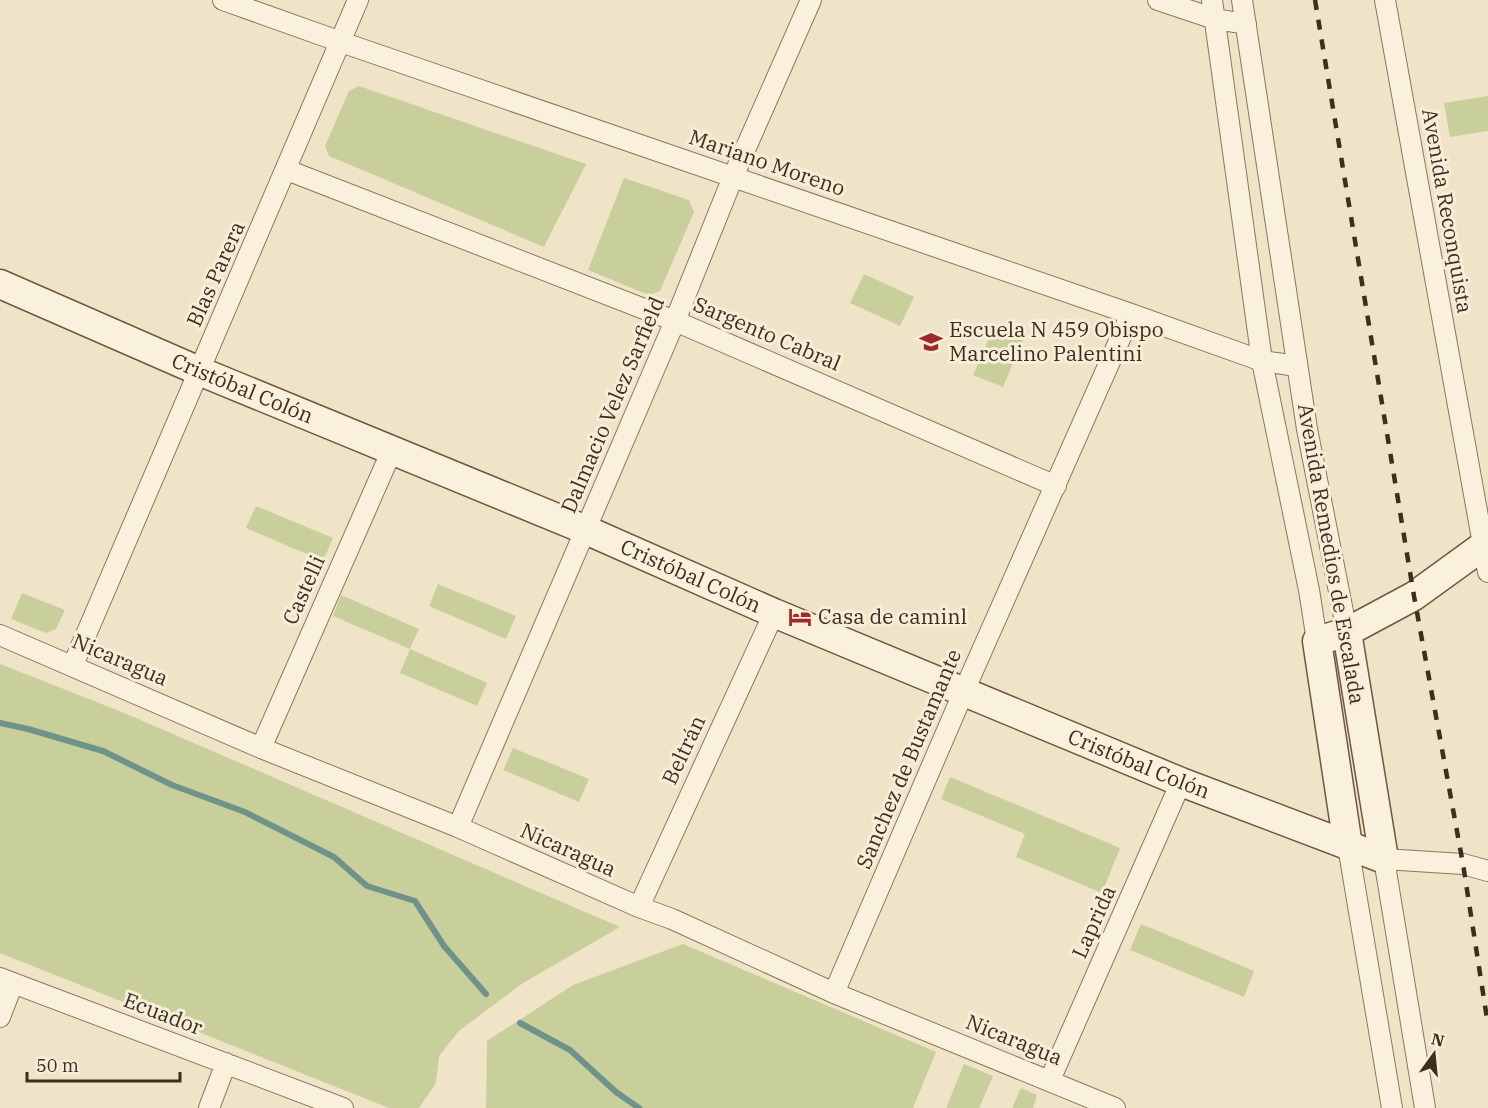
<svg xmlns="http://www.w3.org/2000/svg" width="1488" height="1108" viewBox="0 0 1488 1108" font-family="'IBM Plex Serif',serif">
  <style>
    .green { fill: #c9cf9b }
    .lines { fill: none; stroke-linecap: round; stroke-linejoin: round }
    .stream { stroke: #6f938a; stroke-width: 6 }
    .street-casing { stroke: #8d765c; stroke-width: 22 }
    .secondary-casing { stroke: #6f573f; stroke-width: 31 }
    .street { stroke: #faf1dc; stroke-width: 20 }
    .secondary { stroke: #faf1dc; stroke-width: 28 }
    .rail { stroke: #3d2e20; stroke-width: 4.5; stroke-dasharray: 10 10; stroke-linecap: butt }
    .labels { text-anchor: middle; stroke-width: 6; stroke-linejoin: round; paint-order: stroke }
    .street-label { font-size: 21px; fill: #3d2e20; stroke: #f7eed8 }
    .poi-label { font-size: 21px; fill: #3d2e20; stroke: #f7eed8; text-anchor: start }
  </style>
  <rect width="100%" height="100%" fill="#f0e4c8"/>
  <path class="green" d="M 359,86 L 586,164 L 544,247 L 329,156 L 325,146 L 349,91 Z
    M 1488,96 L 1488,131 L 1450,137 L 1444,103 Z
    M 624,178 L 689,200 L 694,212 L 660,291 L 649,295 L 588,270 Z
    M 864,274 L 914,297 L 900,326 L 850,303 Z
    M 995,325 L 1024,337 L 1003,387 L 973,375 Z
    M 256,506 L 333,538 L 323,561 L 246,528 Z
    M 438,584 L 516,616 L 506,639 L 429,606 Z
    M 22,593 L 65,610 L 56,629 L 46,633 L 11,619 Z
    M 341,595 L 419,629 L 410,649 L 487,683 L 477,706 L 400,673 L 410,649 L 333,616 Z
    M 0,664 L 122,712 L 620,927 L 523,983 L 459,1031 L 439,1056 L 436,1083 L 419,1108 L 389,1108 L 0,953 Z
    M 513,748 L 589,779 L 579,802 L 503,770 Z
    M 950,777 L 1120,848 L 1102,893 L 1016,857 L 1025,834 L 941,799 Z
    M 1141,924 L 1254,971 L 1244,997 L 1130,950 Z
    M 683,944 L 936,1052 L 913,1108 L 486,1108 L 487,1041 L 573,985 Z
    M 964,1064 L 993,1076 L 979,1108 L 946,1108 Z
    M 1021,1088 L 1037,1095 L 1033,1108 L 1012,1108 Z"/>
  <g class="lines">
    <path class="stream" d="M 0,723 L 28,729 L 103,751 L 172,785 L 245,812 L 334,857 L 367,886 L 415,901 L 444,946 L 486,994
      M 520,1023 L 570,1050 L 616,1092 L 639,1108"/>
    <g class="street-casing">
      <path id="street" d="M 223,0 L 341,42 L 1131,314 L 1262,361 L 1297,366
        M 1158,0 L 1215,19 L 1246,24
        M 1212,0 L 1262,361 L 1309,590 L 1317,641
        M 1242,0 L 1307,429 L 1347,632
        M 1385,0 L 1488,572
        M 287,170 L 675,321 L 1056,486
        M 0,635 L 261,748 L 458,827 L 639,907 L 672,919 L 834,993 L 1115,1108
        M 73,665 L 358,0
        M 261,748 L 392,450
        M 458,827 L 675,321 L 733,177 L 811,0
        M 1348,846 L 1392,1108
        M 639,907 L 774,613
        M 0,978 L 343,1108
        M 834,993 L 964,691 L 1131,314
        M 0,1017 L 13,983
        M 1050,1080 L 1181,782
        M 209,1108 L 226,1063
        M 1425,1108 L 1384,859 L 1463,864 L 1488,871"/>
    </g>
    <g class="secondary-casing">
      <g id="secondary">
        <path id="s1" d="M 0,284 L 199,371 L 586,530 L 774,613 L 1181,782 L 1384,859 L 1347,632"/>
        <path d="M 1348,846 L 1317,641 L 1347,632 L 1414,596 L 1483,546 L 1488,545"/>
      </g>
    </g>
    <use href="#street" class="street"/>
    <use href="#secondary" class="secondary"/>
    <path class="rail" d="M 1315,0 L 1414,596 L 1463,864 L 1488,1025"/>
  </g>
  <defs>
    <g id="school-bare" transform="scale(1.8)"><path d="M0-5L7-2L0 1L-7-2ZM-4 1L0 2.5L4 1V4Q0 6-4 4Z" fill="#9e2a2b" stroke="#f7eed8" stroke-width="2.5" paint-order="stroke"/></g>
    <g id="hotel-bare" transform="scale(1.8)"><path d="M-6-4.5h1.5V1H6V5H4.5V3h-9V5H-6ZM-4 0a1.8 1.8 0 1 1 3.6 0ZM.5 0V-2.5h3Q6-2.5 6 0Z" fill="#9e2a2b" stroke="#f7eed8" stroke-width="2.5" paint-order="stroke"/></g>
  </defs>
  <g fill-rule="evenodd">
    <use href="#school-bare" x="931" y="342"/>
    <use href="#hotel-bare" x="800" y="617"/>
  </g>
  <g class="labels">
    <g class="street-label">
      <text transform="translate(767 163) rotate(19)" y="7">Mariano Moreno</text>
      <text transform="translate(1447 211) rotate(80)" y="7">Avenida Reconquista</text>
      <text transform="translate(216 274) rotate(-66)" y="7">Blas Parera</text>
      <text transform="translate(767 334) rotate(23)" y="7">Sargento Cabral</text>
      <text dy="7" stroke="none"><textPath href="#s1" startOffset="264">Cristóbal Colón</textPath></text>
      <text transform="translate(613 405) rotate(-67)" y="7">Dalmacio Velez Sarfield</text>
      <text transform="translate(1331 554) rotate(80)" y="7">Avenida Remedios de Escalada</text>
      <text dy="7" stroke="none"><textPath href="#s1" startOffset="750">Cristóbal Colón</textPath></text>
      <text transform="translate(304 590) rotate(-66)" y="7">Castelli</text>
      <text transform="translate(120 660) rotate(23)" y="7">Nicaragua</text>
      <text transform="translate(684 750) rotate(-65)" y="7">Beltrán</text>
      <text transform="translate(909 759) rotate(-67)" y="7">Sanchez de Bustamante</text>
      <text dy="7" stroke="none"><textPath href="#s1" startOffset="1236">Cristóbal Colón</textPath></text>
      <text transform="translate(568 850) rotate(24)" y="7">Nicaragua</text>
      <text transform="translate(1094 922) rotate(-66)" y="7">Laprida</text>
      <text transform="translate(163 1014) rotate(21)" y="7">Ecuador</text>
      <text transform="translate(1014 1040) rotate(22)" y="7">Nicaragua</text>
    </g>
    <g class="poi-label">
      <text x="949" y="337">Escuela N 459 Obispo<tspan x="949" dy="24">Marcelino Palentini</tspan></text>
      <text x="818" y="624">Casa de caminl</text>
    </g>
  </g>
  <g transform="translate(1434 1054) rotate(15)" stroke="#f7eed8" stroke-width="4.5" paint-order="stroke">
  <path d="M0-4.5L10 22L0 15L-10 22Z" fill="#3d2e20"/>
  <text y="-9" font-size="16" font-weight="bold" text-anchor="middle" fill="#3d2e20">N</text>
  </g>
  <path d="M27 1072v9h153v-9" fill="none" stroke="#3d2e20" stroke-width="3"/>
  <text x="36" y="1072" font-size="18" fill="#3d2e20" stroke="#f7eed8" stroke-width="4.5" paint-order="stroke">50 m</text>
</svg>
